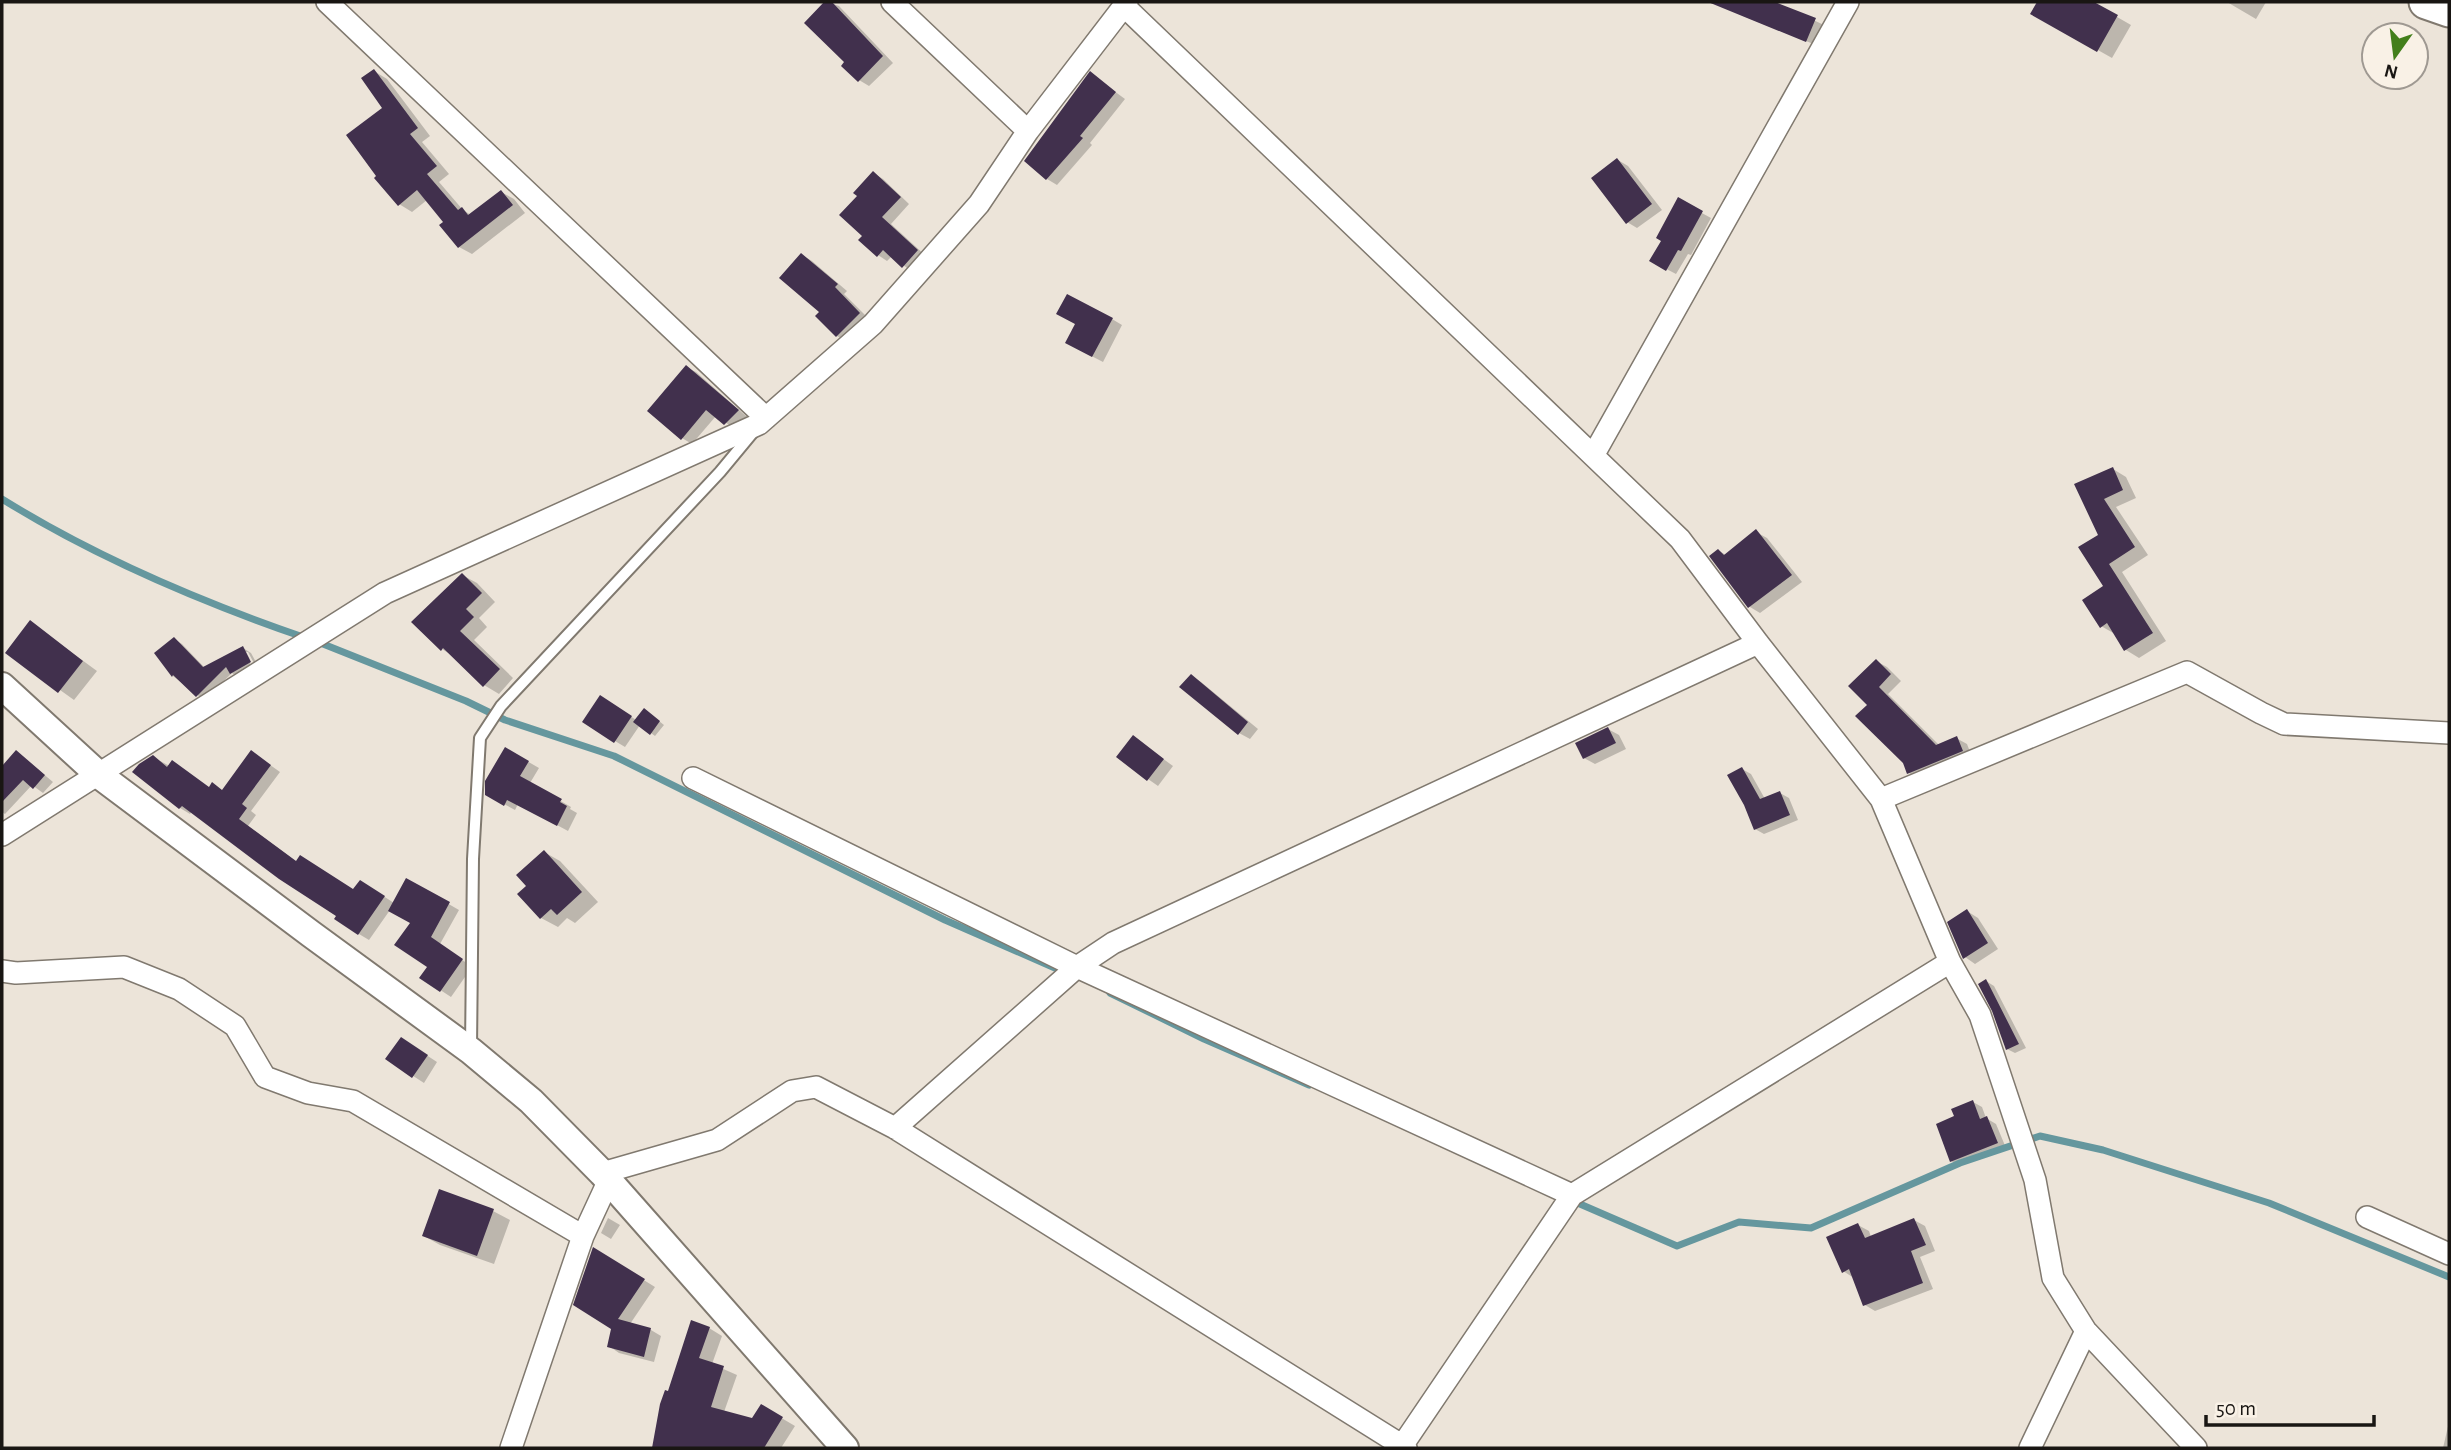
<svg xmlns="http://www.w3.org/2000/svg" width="2451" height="1450" viewBox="0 0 2451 1450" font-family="'Alegreya Sans',sans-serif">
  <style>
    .shadow { fill: #0003 }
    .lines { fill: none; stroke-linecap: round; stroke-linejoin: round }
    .stream { stroke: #65979e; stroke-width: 7 }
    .building { fill: #41304d }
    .service-casing { stroke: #80796f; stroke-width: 14 }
    .minor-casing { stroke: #80796f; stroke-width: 24 }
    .tertiary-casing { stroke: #80796f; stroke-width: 30 }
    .primary-casing { stroke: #80796f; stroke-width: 37 }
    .service { stroke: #fff; stroke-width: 10 }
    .minor { stroke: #fff; stroke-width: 21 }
    .tertiary { stroke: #fff; stroke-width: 26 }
    .primary { stroke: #fff; stroke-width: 33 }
  </style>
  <rect width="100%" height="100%" fill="#ece4d9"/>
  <path class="shadow" d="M 827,2 L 839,6 L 893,63 L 869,86 L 859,80 L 847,62 L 806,23 Z
    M 1731,2 L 1775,2 L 1824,25 L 1816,45 L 1743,16 L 1734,11 L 1736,4 Z
    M 2039,2 L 2091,2 L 2131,25 L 2112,58 L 2032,13 Z
    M 2227,2 L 2266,2 L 2256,19 Z
    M 374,71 L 387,79 L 430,136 L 422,142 L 449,174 L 439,182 L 463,210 L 471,215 L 501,192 L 514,199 L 525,213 L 472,254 L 459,247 L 446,222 L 427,200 L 412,212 L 399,204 L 384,108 Z
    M 1091,74 L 1125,99 L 1090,143 L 1092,145 L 1057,185 L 1047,179 Z
    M 1618,160 L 1628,166 L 1662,210 L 1637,228 L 1627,222 Z
    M 873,173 L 883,179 L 909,204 L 891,224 L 927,257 L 912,272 L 892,256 L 887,261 L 878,255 L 864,236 L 859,196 Z
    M 1678,200 L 1711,218 L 1691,255 L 1688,254 L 1676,274 L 1651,261 L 1663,240 Z
    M 802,255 L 812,261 L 847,291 L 844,294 L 870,320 L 847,342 L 837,336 L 821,312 Z
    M 1112,319 L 1122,325 L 1103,362 L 1078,349 Z
    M 686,367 L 696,372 L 747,417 L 735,429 L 716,416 L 692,444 L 682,438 Z
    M 2113,469 L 2126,477 L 2136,498 L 2116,507 L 2148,555 L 2122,572 L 2166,641 L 2139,658 L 2126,650 L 2115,634 L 2101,626 L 2106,587 L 2100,535 L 2077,485 Z
    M 1756,532 L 1767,538 L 1802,582 L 1760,613 L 1750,607 L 1711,556 L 1719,551 L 1726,555 Z
    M 462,575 L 477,583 L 495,602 L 479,618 L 487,627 L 474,640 L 513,678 L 499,694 L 484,685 L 453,656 L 442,649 Z
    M 30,622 L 97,671 L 74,700 L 7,652 Z
    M 174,639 L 182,644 L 205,668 L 243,648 L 251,653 L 258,666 L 256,667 L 248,652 L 244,652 L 253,669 L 239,678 L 232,673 L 204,700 L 173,676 L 156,653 Z
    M 1876,661 L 1887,667 L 1901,681 L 1888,694 L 1939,745 L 1956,738 L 1967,744 L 1972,757 L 1919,779 L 1909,773 L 1869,705 Z
    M 1191,676 L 1201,682 L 1258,729 L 1250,739 L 1239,733 Z
    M 611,703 L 636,720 L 649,713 L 664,725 L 655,736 L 640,725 L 625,747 L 615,741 Z
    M 1608,729 L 1619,735 L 1626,749 L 1595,764 L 1584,758 Z
    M 1133,737 L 1173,766 L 1158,786 L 1148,779 Z
    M 506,749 L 539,768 L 530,783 L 571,807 L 570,809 L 577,813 L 568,831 L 518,804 L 515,810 L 486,794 Z
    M 17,752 L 53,782 L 43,793 L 32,785 L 5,814 L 2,812 L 2,768 Z
    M 252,752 L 280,772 L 251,811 L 256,815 L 248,826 L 297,862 L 354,891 L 371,888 L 394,903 L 407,880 L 459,910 L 440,944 L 472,967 L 451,997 L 422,978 L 430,967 L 412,923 L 390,910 L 369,940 L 359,934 L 336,918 L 338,915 L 192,811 L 190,814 L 180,808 L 153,757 L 210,788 L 223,791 Z
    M 1742,769 L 1751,774 L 1765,799 L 1780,793 L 1789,798 L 1798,820 L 1764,834 L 1755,829 Z
    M 544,852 L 560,861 L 598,902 L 575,923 L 567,918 L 558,927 L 541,918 L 529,886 Z
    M 1967,911 L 1978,918 L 1998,949 L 1975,964 L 1965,957 Z
    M 1986,981 L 1994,986 L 2026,1048 L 2015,1053 L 2007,1049 Z
    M 411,1045 L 437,1062 L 424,1083 L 387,1059 Z
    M 1973,1102 L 1982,1107 L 1986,1118 L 1996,1124 L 2006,1148 L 1960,1166 L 1951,1161 L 1957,1117 Z
    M 493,1211 L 510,1220 L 494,1264 L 440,1245 L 424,1236 Z
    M 608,1218 L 620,1225 L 611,1239 L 601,1233 Z
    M 1914,1220 L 1925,1226 L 1935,1251 L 1920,1257 L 1933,1289 L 1875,1311 L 1865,1305 L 1854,1278 L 1843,1271 L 1858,1225 L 1869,1231 L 1871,1237 Z
    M 594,1249 L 655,1287 L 630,1324 L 651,1330 L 661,1336 L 654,1362 L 619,1353 L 609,1346 L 613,1328 Z
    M 709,1328 L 722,1336 L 712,1364 L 737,1375 L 724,1412 L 753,1420 L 761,1406 L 795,1426 L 781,1448 L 654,1448 L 662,1405 Z
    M 2449,1422 L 2449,1448 L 2443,1448 Z"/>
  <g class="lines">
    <path class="stream" d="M 2,499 C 97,558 201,602 306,638
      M 318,642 L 466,701 L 505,720 L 614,756 L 945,920 L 1064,972
      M 1110,993 L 1204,1039 L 1309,1085
      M 1573,1201 L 1677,1246 L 1739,1222 L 1811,1228 L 1960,1163 L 2040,1136 L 2103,1150 L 2269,1203 L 2449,1277"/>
  </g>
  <path class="building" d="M 824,2 L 832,2 L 883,56 L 858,82 L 841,66 L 844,62 L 804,23 Z
    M 1708,2 L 1775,2 L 1816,18 L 1806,42 Z
    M 2037,2 L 2094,2 L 2118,15 L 2097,52 L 2030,14 Z
    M 374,69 L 418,128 L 410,134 L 437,166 L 427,174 L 458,210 L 462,207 L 468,215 L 501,190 L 513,205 L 458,248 L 439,225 L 443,222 L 417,190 L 398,206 L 374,178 L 376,176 L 346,135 L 382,108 L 361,78 Z
    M 1090,71 L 1116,92 L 1080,136 L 1083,138 L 1046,180 L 1024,161 Z
    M 1617,158 L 1652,204 L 1626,224 L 1591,178 Z
    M 873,171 L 901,197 L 882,217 L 918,250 L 902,268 L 883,250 L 877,257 L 858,240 L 862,236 L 839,215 L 857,196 L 853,193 Z
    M 1678,197 L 1703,211 L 1681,251 L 1678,250 L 1666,271 L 1649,261 L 1661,241 L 1656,238 Z
    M 801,253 L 838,284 L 835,287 L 860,313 L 836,337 L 815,316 L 819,312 L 779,278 Z
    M 1067,294 L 1113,318 L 1092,357 L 1065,343 L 1075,324 L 1056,314 Z
    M 686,365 L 739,410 L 724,425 L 706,410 L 681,440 L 647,411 Z
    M 2113,467 L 2123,490 L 2104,499 L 2135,547 L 2109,564 L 2153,633 L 2124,651 L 2107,623 L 2100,628 L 2082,600 L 2103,586 L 2078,547 L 2098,535 L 2074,484 Z
    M 1756,529 L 1792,575 L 1748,608 L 1709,556 L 1718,549 L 1724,555 Z
    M 462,573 L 482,593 L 466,609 L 474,617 L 460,631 L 500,669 L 483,687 L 443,648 L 441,651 L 411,622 Z
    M 30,620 L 83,661 L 58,693 L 5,653 Z
    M 174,637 L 203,667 L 243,646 L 251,662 L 230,674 L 226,667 L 196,697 L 173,675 L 172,677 L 154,653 Z
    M 1876,659 L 1891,674 L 1879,687 L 1936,745 L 1957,736 L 1963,751 L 1907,774 L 1903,763 L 1855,716 L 1867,705 L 1848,686 Z
    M 1191,674 L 1248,722 L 1238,735 L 1179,687 Z
    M 600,695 L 632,716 L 614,743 L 582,722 Z
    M 644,708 L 660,721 L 650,735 L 633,722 Z
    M 1608,727 L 1616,743 L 1583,759 L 1575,743 Z
    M 1133,735 L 1164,759 L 1147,781 L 1116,757 Z
    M 505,747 L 529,761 L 520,776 L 562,799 L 560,802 L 567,806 L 557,826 L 507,800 L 504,806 L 485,795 L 485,781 Z
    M 16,750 L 45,775 L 33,789 L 23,780 L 2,802 L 2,766 Z
    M 251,750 L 271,765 L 242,804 L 247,808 L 239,819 L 296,861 L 300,855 L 353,889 L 360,880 L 385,896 L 358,935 L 334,919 L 336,916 L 279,879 L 182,806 L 179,809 L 132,772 L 139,764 L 153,755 L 167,767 L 172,760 L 209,787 L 212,782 L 222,790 Z
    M 1742,767 L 1760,799 L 1780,791 L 1790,815 L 1754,830 L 1744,805 L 1727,775 Z
    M 544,850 L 582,892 L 557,915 L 551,909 L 540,919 L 517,894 L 526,886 L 516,875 Z
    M 406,878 L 450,902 L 431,937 L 463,959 L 440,992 L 419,978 L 427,967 L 394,945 L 410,923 L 388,911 Z
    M 1967,909 L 1988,943 L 1963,959 L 1947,922 Z
    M 1986,979 L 2019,1044 L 2006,1050 L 1992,1011 L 1978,984 Z
    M 401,1037 L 428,1055 L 412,1078 L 385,1059 Z
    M 1973,1100 L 1980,1119 L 1987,1116 L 1998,1143 L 1950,1162 L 1936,1124 L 1954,1116 L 1951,1109 Z
    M 439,1189 L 494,1209 L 477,1256 L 422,1236 Z
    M 1914,1218 L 1926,1245 L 1911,1251 L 1923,1283 L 1863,1306 L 1849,1269 L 1842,1273 L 1826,1237 L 1858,1223 L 1865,1238 Z
    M 593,1247 L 645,1279 L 618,1319 L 651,1328 L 644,1357 L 607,1347 L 611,1329 L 573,1305 Z
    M 691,1320 L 710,1327 L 699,1358 L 724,1366 L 711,1407 L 752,1418 L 761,1404 L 783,1417 L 764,1448 L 652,1448 L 660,1404 L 665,1390 L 668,1391 Z"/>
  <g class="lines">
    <g class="service-casing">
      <path id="service" d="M 471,1048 L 473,859 L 480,738 L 501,706 L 720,472 L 754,431"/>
    </g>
    <g class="minor-casing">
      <path id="minor" d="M 327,2 L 766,418
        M 892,2 L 1028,131
        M 1124,6 L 1680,539 L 1758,643 L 1881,799 L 1950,962 L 1980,1015 L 2035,1180 L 2053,1278 L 2086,1331 L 2196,1448
        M 1594,454 L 1848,2
        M 693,778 L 1077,967 L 1572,1195
        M 1881,799 L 2187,672 L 2261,713 L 2284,724 L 2449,733
        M 2,835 L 385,593 L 759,424 L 873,324 L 979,204 L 1028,131 L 1127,2
        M 2,971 L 16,973 L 124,967 L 179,989 L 235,1026 L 265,1077 L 308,1093 L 353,1101 L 583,1236
        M 895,1128 L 1077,967 L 1113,943 L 1758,643
        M 602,1173 L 717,1140 L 792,1091 L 816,1087 L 895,1128 L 1406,1448
        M 2367,1217 L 2449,1254
        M 1402,1446 L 1572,1195 L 1950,962
        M 511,1448 L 583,1236 L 608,1182
        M 2030,1448 L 2086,1331"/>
    </g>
    <g class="tertiary-casing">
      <path id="tertiary" d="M 2,686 L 99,775 L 311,934 L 471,1051 L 531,1101 L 602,1173 L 845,1448"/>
    </g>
    <g class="primary-casing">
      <path id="primary" d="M 2426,2 L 2449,10"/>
    </g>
    <use href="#service" class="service"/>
    <use href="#minor" class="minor"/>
    <use href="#tertiary" class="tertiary"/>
    <use href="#primary" class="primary"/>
  </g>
  <rect width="2451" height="1450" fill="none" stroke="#191613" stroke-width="7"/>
  <g transform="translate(2395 56) rotate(194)"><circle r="33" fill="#f9f1e6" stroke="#9f9992" stroke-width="2"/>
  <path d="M0-5L12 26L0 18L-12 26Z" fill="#437f1b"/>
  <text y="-10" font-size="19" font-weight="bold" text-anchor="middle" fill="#191613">N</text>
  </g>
  <path d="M2206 1415v10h168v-10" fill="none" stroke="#191613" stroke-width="3.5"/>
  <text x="2216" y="1415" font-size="21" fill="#191613" stroke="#f9f1e6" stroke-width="5" paint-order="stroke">50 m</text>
</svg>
